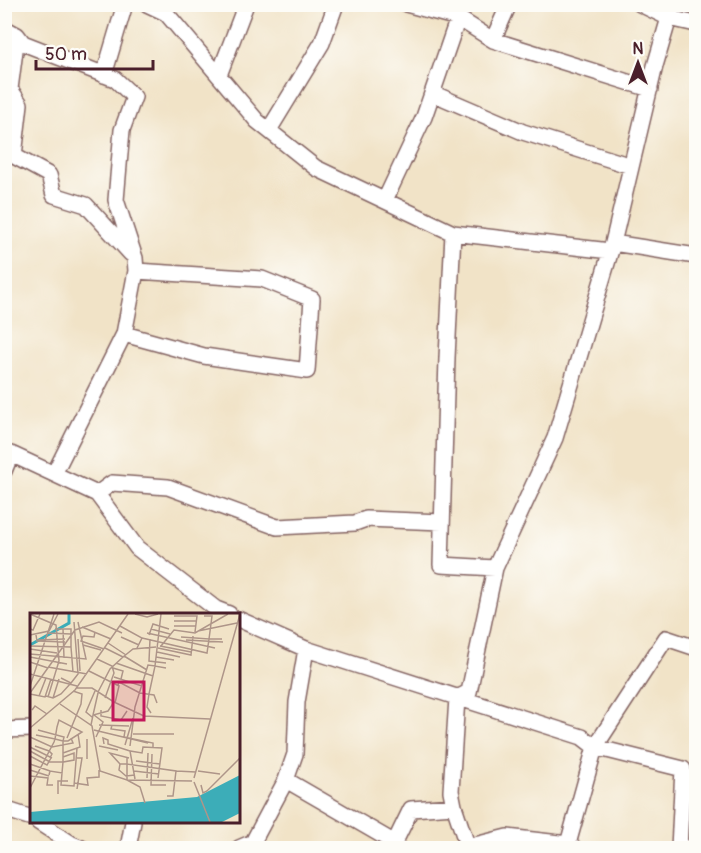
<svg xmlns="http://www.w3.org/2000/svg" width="701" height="853" viewBox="0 0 701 853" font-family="Pangolin,sans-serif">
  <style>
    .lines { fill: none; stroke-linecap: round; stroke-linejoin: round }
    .minor-casing { stroke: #846462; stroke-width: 18 }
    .minor { stroke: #fff; stroke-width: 15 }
    .inset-river { fill: none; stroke: #3cadb8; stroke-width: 3 }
    .inset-road { fill: none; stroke: #ae9589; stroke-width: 1.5 }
    .view { fill: #c2185b; fill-opacity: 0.15; stroke: #c2185b; stroke-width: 3 }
    .inset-edge { fill: none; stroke: #4a1f2b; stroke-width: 3 }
  </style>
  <rect width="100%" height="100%" fill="#fdfcf7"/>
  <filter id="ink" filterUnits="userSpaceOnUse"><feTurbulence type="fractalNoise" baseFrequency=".0167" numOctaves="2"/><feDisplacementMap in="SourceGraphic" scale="12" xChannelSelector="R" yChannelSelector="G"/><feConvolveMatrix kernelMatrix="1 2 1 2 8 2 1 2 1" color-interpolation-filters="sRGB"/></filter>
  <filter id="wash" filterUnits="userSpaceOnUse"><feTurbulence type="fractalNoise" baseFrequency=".008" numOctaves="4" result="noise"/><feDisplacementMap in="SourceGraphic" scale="24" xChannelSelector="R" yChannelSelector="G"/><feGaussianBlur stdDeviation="1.35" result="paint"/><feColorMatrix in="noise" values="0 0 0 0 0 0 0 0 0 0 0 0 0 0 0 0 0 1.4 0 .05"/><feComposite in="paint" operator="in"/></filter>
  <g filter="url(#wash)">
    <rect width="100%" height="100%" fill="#f1e3c7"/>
  </g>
  <g filter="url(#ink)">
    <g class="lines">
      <g class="minor-casing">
        <path id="minor" d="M 147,4 L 166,13 L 257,121 L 316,168 L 453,233 L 610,251
          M 406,4 L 458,18 L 493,40 L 650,89
          M 640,4 L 669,18 L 696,24
          M 4,28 L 17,35 L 23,43 L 115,79 L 134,97 L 122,130 L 116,200 L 135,258 L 136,271 L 124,334 L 54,474
          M 17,35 L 10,89 L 20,104 L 14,156 L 49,175 L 54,195 L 86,205 L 131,254
          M 493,40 L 509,4
          M 104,75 L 125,4
          M 219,75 L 246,4
          M 432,93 L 523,132 L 631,166
          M 269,130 L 322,43 L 336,4
          M 385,200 L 424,117 L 458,18
          M 453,233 L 447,358 L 441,565 L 495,568
          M 613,243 L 696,256
          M 124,334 L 204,356 L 307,371 L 312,299 L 262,279 L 136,271
          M 4,471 L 11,454 L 97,494 L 137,548 L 216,609 L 229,614
          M 97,494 L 112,483 L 168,487 L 277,527 L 355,523 L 366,519 L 442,522
          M 238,619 L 306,649 L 582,737 L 595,747 L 683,769 L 679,848
          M 4,730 L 32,729
          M 286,780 L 395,843
          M 4,809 L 32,818
          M 38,822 L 72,844 L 82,848
          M 568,844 L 595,747 L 666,638 L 696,648
          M 467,847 L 507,837 L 568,844 L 574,848
          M 128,848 L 133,822
          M 239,848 L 253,842 L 286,780 L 295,754 L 297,702 L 306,649
          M 392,848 L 411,809 L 454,806
          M 468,848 L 454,806 L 451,791 L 457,698 L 469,692 L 495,568 L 555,438 L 613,243 L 655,66 L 673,4"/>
      </g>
      <use href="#minor" class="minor"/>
    </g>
  </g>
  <g transform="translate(30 613)">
    <rect width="210" height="210" fill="#f1e3c7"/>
    <path d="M 210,162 L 210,200 L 192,209 L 0,209 L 0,199 L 167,184 Z" fill="#3cadb8"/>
    <path class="inset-river" d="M 0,32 L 39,10 L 39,1"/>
    <path class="inset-road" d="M 0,1 L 21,10 L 0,73M 105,1 L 117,4 L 128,1M 144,3 L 167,3 L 165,19M 144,8 L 167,8M 90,13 L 112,25 L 107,35M 144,13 L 166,13M 52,14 L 81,26M 0,16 L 3,17 L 10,1M 25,16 L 33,16 L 34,45M 33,16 L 41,16 L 41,34M 121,16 L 140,21M 168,18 L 207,10M 65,19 L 64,24 L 53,23 L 51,28 L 74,36M 18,20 L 41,21M 117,20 L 185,35M 0,22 L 19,18 L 28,1M 6,22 L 7,28 L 35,29M 119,22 L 123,11 L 139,16M 91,24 L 109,32M 151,24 L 179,26 L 182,3 L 174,3M 112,25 L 177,40 L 179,26 L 192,26M 48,26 L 50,58M 120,26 L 119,48 L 136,50M 8,27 L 35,26M 156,27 L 193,29M 78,30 L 96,42M 53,32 L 71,37M 0,33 L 41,34 L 43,59M 130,33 L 161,39M 131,33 L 144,17 L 165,20 L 198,1M 75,35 L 93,44M 128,35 L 161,42 L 163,23M 0,36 L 27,40M 127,39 L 150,44M 0,41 L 56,46 L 48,9M 94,43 L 117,57M 0,44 L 37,51M 126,44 L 144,47M 67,46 L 82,53 L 84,60 L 75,85M 0,49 L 18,55M 86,50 L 123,63M 18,54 L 57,61M 83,55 L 93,58 L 91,66M 59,58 L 89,73 L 85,90M 0,61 L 47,73M 84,64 L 112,73M 41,70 L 48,61 L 44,9M 88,72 L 89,69 L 110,80M 47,75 L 62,75 L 84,89M 68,79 L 80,56 L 93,44 L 103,36 L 126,34M 0,80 L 45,17 L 69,9 L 92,20M 110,80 L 124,82 L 127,90M 0,81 L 15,84 L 21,66M 119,81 L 125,53 L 136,55M 119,81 L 117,94 L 121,100M 9,83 L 16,65M 16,83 L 23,85 L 31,81 L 41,70 L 31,65M 18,84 L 29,48 L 26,12 L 21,10 L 24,1M 23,85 L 29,66M 30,91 L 62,113 L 70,158 L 97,167 L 162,168M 2,97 L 5,93 L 17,101M 71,97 L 71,103 L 91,107 L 97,98M 63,102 L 68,80M 64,102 L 73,109 L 66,124M 114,103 L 180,106M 62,104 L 56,99 L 65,78M 61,112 L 63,102 L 78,98 L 84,89 L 114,103 L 113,107M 69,112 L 99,113M 82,112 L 81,116 L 95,118 L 94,124 L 123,130 L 123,135M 0,115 L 45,77 L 98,1M 8,117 L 34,124 L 33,128 L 33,149 L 44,147 L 44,140 L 33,144M 64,117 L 118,130M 103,121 L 144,121M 0,124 L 22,134 L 43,130 L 41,125M 37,125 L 51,91 L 52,81 L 43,78M 57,126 L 57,146M 74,131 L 73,125 L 78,127 L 78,131 L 100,138M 95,132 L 103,105M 5,133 L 19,138 L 22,141 L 20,145M 69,133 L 88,137M 100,133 L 105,94 L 118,52 L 125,53 L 131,1M 0,134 L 22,145M 0,138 L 20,149 L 33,149 L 32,160 L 20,158 L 19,162M 33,140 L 50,134 L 48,121M 122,141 L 121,172 L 136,172M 0,143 L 17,152 L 21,145M 47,145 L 52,145 L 47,176M 97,145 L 97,151 L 90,151 L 89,157 L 96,163 L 105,162M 106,148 L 130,151M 0,151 L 20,158M 90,151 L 80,140 L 99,145M 0,157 L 19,163M 104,158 L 129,161M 146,158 L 166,159M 168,158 L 190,161M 32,160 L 31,172 L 44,173 L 47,135M 0,163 L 18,165 L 17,172 L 23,172M 117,165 L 118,140M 164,165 L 210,1M 105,166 L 100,138 L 112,140 L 113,134 L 132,135 L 128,165M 164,169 L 180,209M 44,170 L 58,172 L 57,165 L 69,164 L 69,157M 171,172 L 173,180 L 177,178 L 210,145M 0,175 L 24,129 L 25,126 L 27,114 L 29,107 L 52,119 L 38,128 L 33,128 L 25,126 L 6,122M 28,181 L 28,168 L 38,168M 115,190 L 110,174 L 97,167 L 97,151 L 146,158 L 143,183 L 137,183"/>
    <path class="view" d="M 83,69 L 114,69 L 114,107 L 83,107 Z"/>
    <rect width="210" height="210" class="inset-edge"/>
  </g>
  <rect width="701" height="853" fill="none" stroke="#fdfcf7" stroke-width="24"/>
  <g transform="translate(638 63)" stroke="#fdfcf7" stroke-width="4.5" paint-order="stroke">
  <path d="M0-4.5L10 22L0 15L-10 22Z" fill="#4a1f2b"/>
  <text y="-9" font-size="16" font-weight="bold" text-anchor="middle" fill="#4a1f2b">N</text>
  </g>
  <path d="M36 60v9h117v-9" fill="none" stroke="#4a1f2b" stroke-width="3"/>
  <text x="45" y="60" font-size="18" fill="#4a1f2b" stroke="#fdfcf7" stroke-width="4.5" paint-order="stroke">50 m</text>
</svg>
